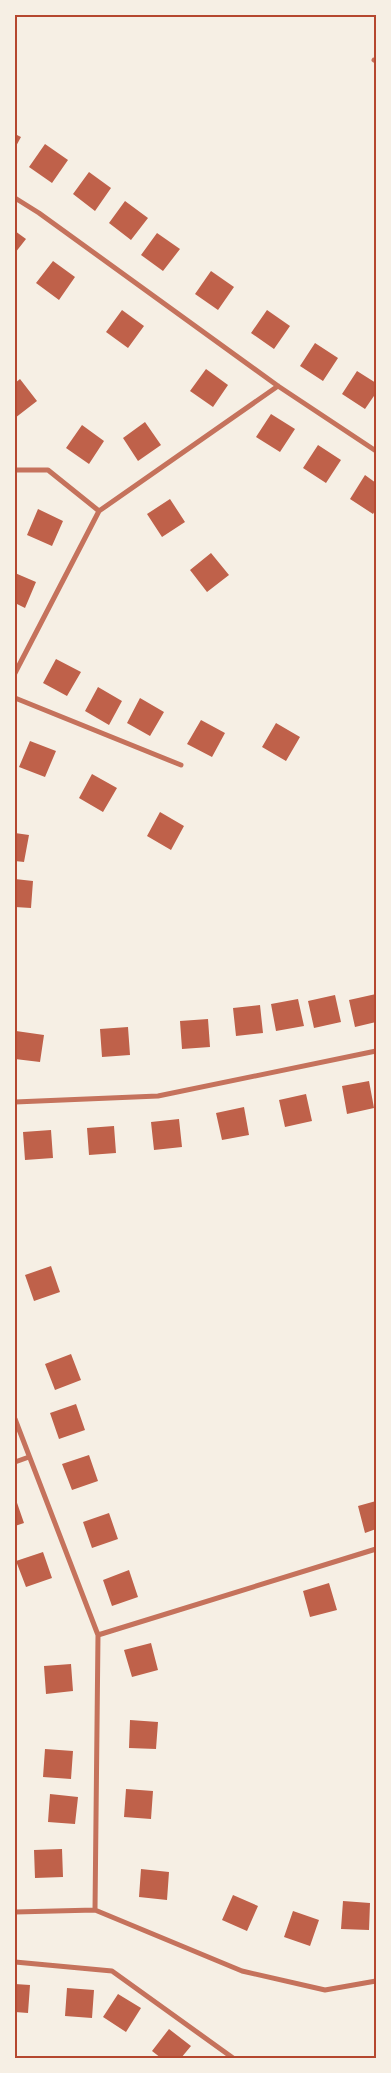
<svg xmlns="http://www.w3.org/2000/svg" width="391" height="2073" viewBox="0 0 391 2073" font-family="'Nunito Sans',sans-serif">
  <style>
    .building { fill: #bf614a }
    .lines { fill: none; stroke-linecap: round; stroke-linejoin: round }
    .minor { stroke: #c5725c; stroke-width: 5 }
    .neatline { fill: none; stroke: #b5482f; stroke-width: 2 }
  </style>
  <rect width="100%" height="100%" fill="#f6efe4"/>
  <path class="building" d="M 15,134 L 21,137 L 15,148 Z
    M 45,144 L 68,160 L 52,183 L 29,167 Z
    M 89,172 L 111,188 L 95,211 L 73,194 Z
    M 125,201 L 148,218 L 131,240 L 109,223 Z
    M 15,231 L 26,239 L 15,253 Z
    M 157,233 L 180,249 L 163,271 L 141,255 Z
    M 53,261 L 75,277 L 59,300 L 36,283 Z
    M 211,271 L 234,287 L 218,310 L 195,294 Z
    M 122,310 L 144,326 L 128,348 L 106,332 Z
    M 267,310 L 290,326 L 274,349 L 251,333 Z
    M 315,343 L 338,358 L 323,381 L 300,366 Z
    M 206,369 L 228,385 L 213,407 L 190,391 Z
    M 357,371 L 376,383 L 376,393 L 365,409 L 342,394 Z
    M 20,379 L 37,401 L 15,418 L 15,383 Z
    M 271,414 L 295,429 L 280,452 L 256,437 Z
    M 145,422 L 161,445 L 138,461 L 123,438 Z
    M 82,425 L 104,441 L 89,464 L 66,448 Z
    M 318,445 L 341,460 L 326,483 L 303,468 Z
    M 365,475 L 376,483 L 376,509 L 373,514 L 350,499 Z
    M 170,499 L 185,522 L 162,537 L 147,514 Z
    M 38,509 L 63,521 L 52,546 L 27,535 Z
    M 211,553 L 229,575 L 207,592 L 190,570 Z
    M 15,573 L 36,582 L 25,608 L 15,603 Z
    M 56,659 L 81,672 L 67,696 L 43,683 Z
    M 98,687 L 122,701 L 109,725 L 85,711 Z
    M 140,698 L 164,712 L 150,736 L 127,723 Z
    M 201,720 L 225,733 L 212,757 L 187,744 Z
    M 276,723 L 300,737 L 286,761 L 262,747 Z
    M 30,741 L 56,751 L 45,777 L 19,767 Z
    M 92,774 L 117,788 L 103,812 L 79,798 Z
    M 160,812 L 184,826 L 171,850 L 147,836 Z
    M 15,833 L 29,835 L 24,862 L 15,861 Z
    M 15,879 L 33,881 L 31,908 L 15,907 Z
    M 376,994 L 376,1022 L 355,1027 L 349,1000 Z
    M 335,995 L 341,1022 L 314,1028 L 308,1001 Z
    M 298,999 L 304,1026 L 276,1031 L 271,1004 Z
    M 260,1005 L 263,1033 L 236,1036 L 233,1008 Z
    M 208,1019 L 210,1047 L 182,1049 L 180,1021 Z
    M 128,1027 L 130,1055 L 102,1057 L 100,1029 Z
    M 16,1031 L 44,1035 L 40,1062 L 15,1059 Z
    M 369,1081 L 374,1108 L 347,1114 L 342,1086 Z
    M 306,1094 L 312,1121 L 285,1127 L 279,1100 Z
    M 244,1107 L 249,1135 L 222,1140 L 216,1113 Z
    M 179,1119 L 182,1147 L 154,1150 L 151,1122 Z
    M 114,1126 L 116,1153 L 89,1155 L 87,1128 Z
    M 51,1130 L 53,1158 L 25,1160 L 23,1132 Z
    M 51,1266 L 60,1292 L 34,1301 L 25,1275 Z
    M 71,1354 L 81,1380 L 55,1390 L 45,1364 Z
    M 76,1404 L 85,1430 L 59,1439 L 50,1413 Z
    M 89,1455 L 98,1481 L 72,1490 L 62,1464 Z
    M 15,1497 L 24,1523 L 15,1526 Z
    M 376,1501 L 376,1529 L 365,1533 L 358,1506 Z
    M 109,1513 L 118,1539 L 92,1548 L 83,1522 Z
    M 43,1552 L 52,1578 L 26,1587 L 16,1561 Z
    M 129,1570 L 138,1597 L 112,1606 L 103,1580 Z
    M 329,1583 L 337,1610 L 310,1617 L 303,1591 Z
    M 151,1643 L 158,1670 L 132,1677 L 124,1650 Z
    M 71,1664 L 73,1691 L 46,1694 L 44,1666 Z
    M 130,1720 L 158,1722 L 156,1749 L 129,1748 Z
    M 45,1749 L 73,1751 L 71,1779 L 43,1777 Z
    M 126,1789 L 153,1791 L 151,1819 L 124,1817 Z
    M 50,1794 L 78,1797 L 75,1824 L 48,1822 Z
    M 62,1849 L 63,1877 L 35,1878 L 34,1850 Z
    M 141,1869 L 169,1872 L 167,1900 L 139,1897 Z
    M 233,1895 L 258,1906 L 247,1931 L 222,1920 Z
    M 343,1901 L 370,1903 L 369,1930 L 341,1929 Z
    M 293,1911 L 319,1920 L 310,1946 L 284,1937 Z
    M 15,1984 L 30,1985 L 28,2013 L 15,2012 Z
    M 67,1988 L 94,1990 L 92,2018 L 65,2016 Z
    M 118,1994 L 141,2008 L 126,2032 L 103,2017 Z
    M 169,2029 L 191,2046 L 181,2058 L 161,2058 L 152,2051 Z"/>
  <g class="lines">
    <path class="minor" d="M 374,60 L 376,61
      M 15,198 L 39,213 L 278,386 L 376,451
      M 15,470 L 48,470 L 99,511
      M 15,673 L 99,511 L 278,386
      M 15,698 L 181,765
      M 15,1102 L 158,1096 L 376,1051
      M 15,1419 L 98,1635 L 95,1910
      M 15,1462 L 29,1457
      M 98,1635 L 376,1549
      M 15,1912 L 95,1910 L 242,1971 L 325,1990 L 376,1981
      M 15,1962 L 112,1971 L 233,2058"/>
  </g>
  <rect width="391" height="2073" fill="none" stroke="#f6efe4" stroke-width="32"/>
  <rect x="16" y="16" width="359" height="2041" class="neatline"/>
</svg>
